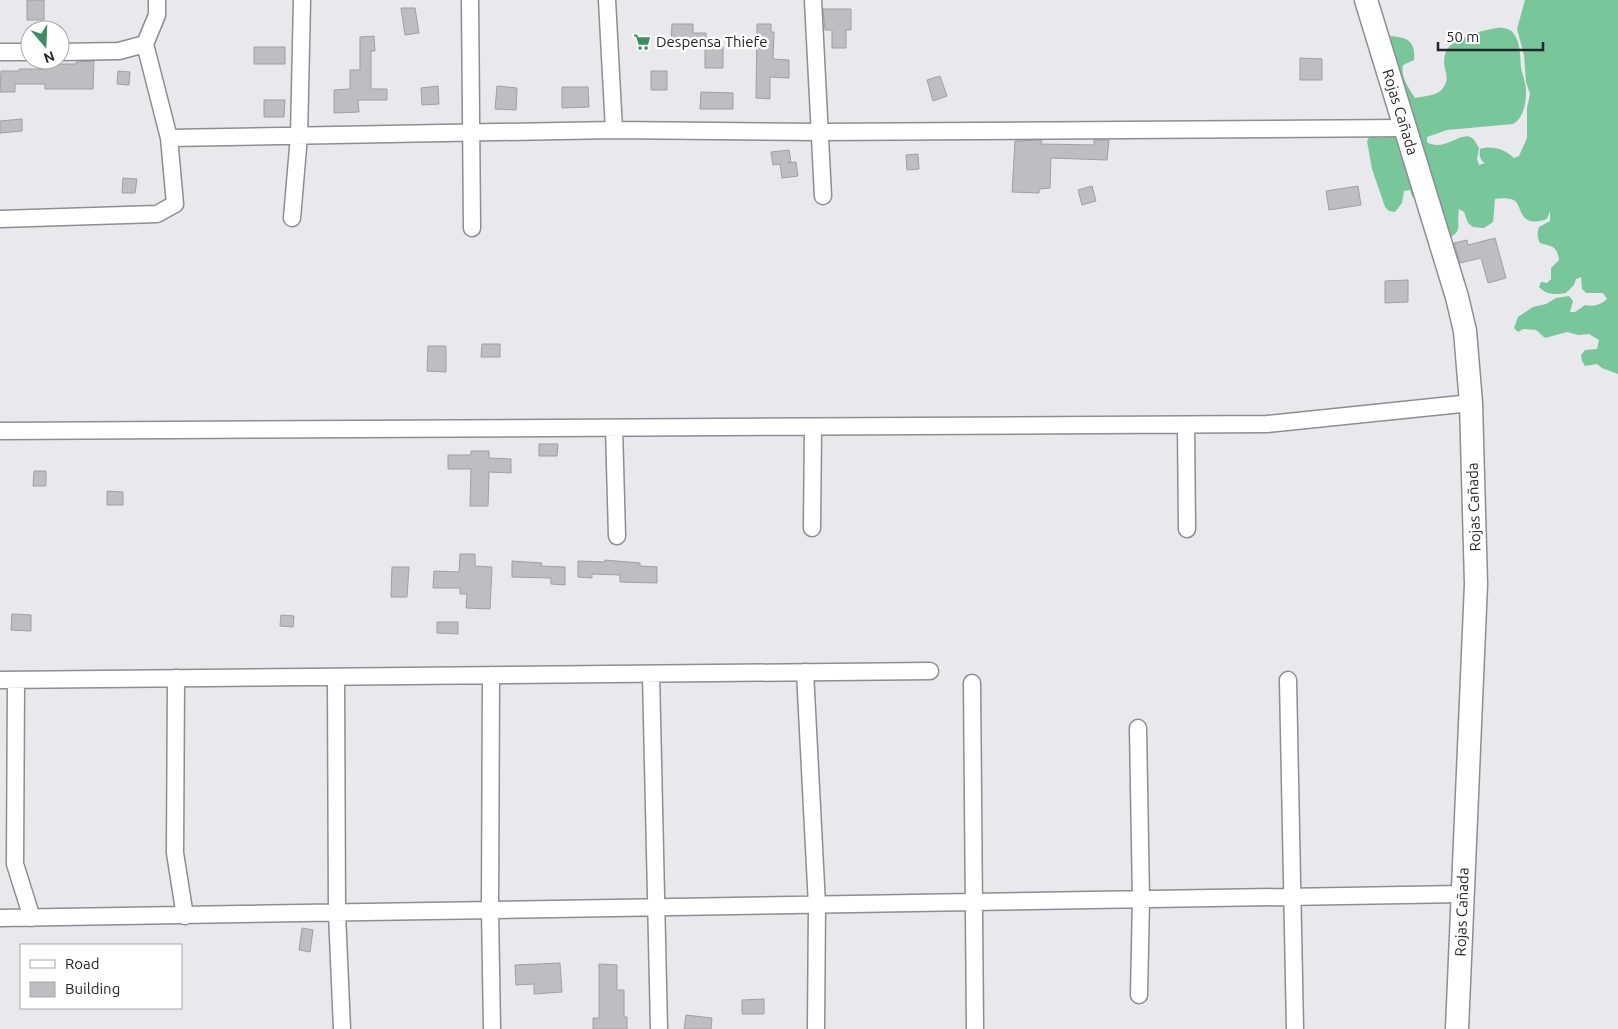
<svg xmlns="http://www.w3.org/2000/svg" width="1618" height="1029" viewBox="0 0 1618 1029" font-family="Ubuntu,sans-serif">
  <style>
    .forest { fill: #78c79a }
    .building { fill: #bdbdc2; stroke: #9f9fa4 }
    .lines { fill: none; stroke-linecap: round; stroke-linejoin: round }
    .street-casing { stroke: #8d8d92; stroke-width: 19 }
    .secondary-casing { stroke: #8d8d92; stroke-width: 25 }
    .street { stroke: #fff; stroke-width: 16 }
    .secondary { stroke: #fff; stroke-width: 22 }
    .labels { text-anchor: middle; stroke-width: 5; stroke-linejoin: round; paint-order: stroke }
    .poi-label { font-size: 15px; fill: #262628; stroke: #fff; text-anchor: start }
    .street-label { font-size: 15px; fill: #262628; stroke: #fff }
  </style>
  <rect width="100%" height="100%" fill="#e8e8ed"/>
  <path class="forest" d="M 1525,0 L 1618,0 L 1618,374 L 1602,368 L 1597,364 L 1585,366 L 1582,361 L 1581,355 L 1585,350 L 1597,349 L 1599,340 L 1589,334 L 1578,335 L 1567,332 L 1545,338 L 1536,330 L 1523,329 L 1518,332 L 1514,328 L 1518,317 L 1533,307 L 1546,304 L 1556,298 L 1569,296 L 1573,301 L 1570,312 L 1575,312 L 1585,305 C 1593,307 1601,305 1607,299 L 1603,293 L 1586,293 L 1582,289 L 1581,277 L 1576,279 L 1574,285 L 1566,293 C 1556,295 1546,295 1539,287 L 1541,282 L 1547,283 L 1551,279 L 1551,268 L 1559,260 C 1557,245 1552,247 1540,243 C 1537,237 1537,233 1539,227 L 1550,221 L 1550,211 L 1547,219 C 1538,222 1527,224 1522,214 C 1520,211 1519,206 1517,203 C 1513,197 1501,198 1495,199 L 1493,222 L 1484,228 L 1473,227 L 1468,223 L 1464,212 L 1459,209 C 1456,228 1465,231 1443,241 L 1420,204 L 1412,196 L 1410,190 L 1404,191 L 1402,203 L 1395,212 L 1389,211 L 1385,207 L 1372,169 L 1367,141 L 1370,136 L 1382,138 L 1392,132 L 1389,36 C 1406,37 1416,40 1414,60 L 1403,65 C 1400,76 1409,89 1415,98 C 1424,96 1438,96 1443,88 C 1450,79 1445,72 1444,63 C 1444,58 1445,52 1448,48 C 1459,37 1482,30 1497,28 C 1503,27 1511,29 1514,34 C 1521,44 1520,57 1521,68 C 1522,73 1524,78 1525,83 C 1528,95 1525,118 1513,124 L 1447,130 L 1427,137 L 1427,142 C 1443,153 1462,130 1472,138 C 1475,140 1477,145 1479,148 L 1477,159 L 1479,165 L 1485,163 C 1480,160 1479,155 1480,149 C 1492,145 1505,149 1514,158 L 1519,156 L 1527,138 L 1527,108 L 1530,94 L 1526,82 L 1524,55 L 1517,29 Z"/>
  <path class="building" d="M 27,0 L 44,0 L 44,20 L 27,20 Z
    M 401,8 L 415,8 L 419,33 L 405,35 Z
    M 823,9 L 851,9 L 851,30 L 846,30 L 846,48 L 832,48 L 832,30 L 825,30 Z
    M 672,24 L 693,24 L 693,33 L 706,33 L 706,45 L 671,45 Z
    M 757,24 L 771,24 L 771,32 L 774,32 L 773,59 L 789,60 L 789,78 L 770,77 L 770,99 L 756,98 Z
    M 374,36 L 375,51 L 371,51 L 371,89 L 387,89 L 387,100 L 358,100 L 359,112 L 334,113 L 334,90 L 350,89 L 350,70 L 360,70 L 360,37 Z
    M 705,46 L 723,47 L 723,68 L 705,68 Z
    M 254,47 L 285,47 L 285,64 L 254,64 Z
    M 1300,58 L 1322,59 L 1322,80 L 1300,80 Z
    M 94,61 L 93,89 L 45,89 L 45,84 L 15,84 L 15,92 L 0,92 L 1,71 L 19,71 L 19,69 L 45,69 L 45,64 L 76,64 L 76,62 Z
    M 118,71 L 130,72 L 129,85 L 117,84 Z
    M 651,71 L 667,71 L 667,90 L 651,90 Z
    M 940,76 L 947,96 L 933,101 L 927,80 Z
    M 438,86 L 439,104 L 422,105 L 421,88 Z
    M 497,86 L 517,88 L 516,110 L 495,109 Z
    M 562,87 L 588,87 L 589,107 L 562,108 Z
    M 701,92 L 733,93 L 733,109 L 700,109 Z
    M 264,100 L 285,100 L 284,117 L 264,117 Z
    M 22,119 L 22,131 L 0,133 L 0,121 Z
    M 1042,140 L 1041,144 L 1094,145 L 1094,140 L 1109,140 L 1107,160 L 1051,158 L 1050,188 L 1039,189 L 1039,193 L 1012,192 L 1015,141 Z
    M 789,150 L 791,162 L 787,163 L 796,162 L 798,176 L 782,178 L 780,164 L 773,165 L 771,152 Z
    M 918,154 L 919,169 L 907,170 L 906,155 Z
    M 123,178 L 137,179 L 135,193 L 122,193 Z
    M 1092,186 L 1096,201 L 1082,205 L 1078,190 Z
    M 1358,186 L 1361,205 L 1329,210 L 1326,191 Z
    M 1495,238 L 1506,278 L 1488,283 L 1481,258 L 1460,263 L 1454,243 L 1467,240 L 1468,245 Z
    M 1408,280 L 1408,302 L 1385,303 L 1385,281 Z
    M 482,344 L 500,344 L 500,357 L 481,357 Z
    M 428,346 L 446,346 L 446,372 L 427,371 Z
    M 539,444 L 558,444 L 557,456 L 539,456 Z
    M 471,451 L 489,451 L 489,458 L 511,459 L 511,473 L 489,472 L 488,506 L 470,506 L 471,469 L 448,469 L 448,455 L 471,455 Z
    M 34,471 L 46,471 L 46,486 L 33,486 Z
    M 107,491 L 123,492 L 123,505 L 107,505 Z
    M 460,554 L 475,554 L 475,566 L 492,567 L 490,609 L 466,608 L 467,594 L 460,594 L 460,588 L 433,588 L 434,571 L 459,572 Z
    M 605,560 L 640,563 L 640,566 L 657,567 L 657,583 L 620,582 L 620,575 L 592,574 L 592,578 L 578,577 L 578,561 L 605,562 Z
    M 512,561 L 542,563 L 541,566 L 565,567 L 565,585 L 551,584 L 551,578 L 512,577 Z
    M 392,567 L 409,567 L 407,597 L 391,597 Z
    M 12,614 L 31,615 L 31,631 L 11,630 Z
    M 281,615 L 294,616 L 293,627 L 280,626 Z
    M 437,622 L 458,622 L 458,634 L 437,633 Z
    M 302,928 L 313,930 L 310,952 L 299,950 Z
    M 560,963 L 562,992 L 534,994 L 534,984 L 516,985 L 515,965 Z
    M 599,964 L 617,965 L 617,990 L 624,990 L 624,1017 L 627,1017 L 627,1029 L 593,1029 L 593,1018 L 599,1018 Z
    M 764,999 L 764,1014 L 742,1014 L 742,1000 Z
    M 686,1015 L 712,1018 L 711,1029 L 684,1029 Z"/>
  <g class="lines">
    <g class="street-casing">
      <path id="street" d="M 470,0 L 472,228
        M 607,0 L 614,130
        M 813,0 L 823,196
        M 145,44 L 169,138
        M 0,52 L 30,52
        M 60,52 L 119,51 L 145,44 L 157,15 L 157,0
        M 292,218 L 299,136 L 302,0
        M 0,219 L 157,214 L 175,204 L 169,138 L 614,130 L 820,132 L 1405,128
        M 1186,425 L 1187,529
        M 614,428 L 617,536
        M 0,431 L 1267,424 L 1471,403
        M 812,528 L 813,427
        M 805,672 L 817,905 L 816,1029
        M 651,674 L 659,1029
        M 491,675 L 490,910 L 492,1029
        M 336,677 L 337,913 L 342,1029
        M 176,678 L 175,853 L 185,916
        M 0,680 L 930,671
        M 16,680 L 15,864 L 32,918
        M 1288,680 L 1295,1029
        M 972,683 L 975,1029
        M 1138,728 L 1141,899 L 1139,995
        M 0,918 L 1462,894"/>
    </g>
    <g class="secondary-casing">
      <path id="secondary" d="M 1366,0 L 1457,297 L 1465,331 L 1471,403 L 1476,584 L 1457,1029"/>
    </g>
    <use href="#street" class="street"/>
    <use href="#secondary" class="secondary"/>
  </g>
  <defs>
    <g id="supermarket-bare" transform="scale(1.35)"><path d="M-6-5.5h2.5l.6 2H6L4.5 2H-2.5L-4.4-4H-6ZM-1.5 3.2a1.3 1.3 0 1 0 .1 0ZM3 3.2a1.3 1.3 0 1 0 .1 0Z" fill="#398f62" stroke="#fff" stroke-width="2.5" paint-order="stroke"/></g>
  </defs>
  <g fill-rule="evenodd">
    <use href="#supermarket-bare" x="642" y="42"/>
  </g>
  <g class="labels">
    <g class="poi-label">
      <text x="656" y="47">Despensa Thiefe</text>
    </g>
    <g class="street-label">
      <text transform="translate(1400 112) rotate(73)" y="5">Rojas Cañada</text>
      <text transform="translate(1474 507) rotate(-92)" y="5">Rojas Cañada</text>
      <text transform="translate(1462 912) rotate(-88)" y="5">Rojas Cañada</text>
    </g>
  </g>
  <rect x="20" y="944" width="162" height="65" fill="#ffffff" stroke="#a8a8a9"/>
  <rect x="30" y="960" width="25" height="8" fill="#ffffff" stroke="#a8a8a9"/>
  <text x="65" y="969" font-size="15" fill="#262628">Road</text>
  <rect x="30" y="982" width="25" height="15" fill="#bdbdc2" stroke="#a8a8a9"/>
  <text x="65" y="994" font-size="15" fill="#262628">Building</text>
  <g transform="translate(45 45) rotate(161)"><circle r="24" fill="#ffffff" stroke="#a8a8a9"/>
  <path d="M0-4L9 19L0 12L-9 19Z" fill="#398f62"/>
  <text y="-8" font-size="14" font-weight="bold" text-anchor="middle" fill="#262628">N</text>
  </g>
  <path d="M1438 42v8h105v-8" fill="none" stroke="#262628" stroke-width="2.5"/>
  <text x="1446" y="42" font-size="15" fill="#262628" stroke="#ffffff" stroke-width="4" paint-order="stroke">50 m</text>
</svg>
